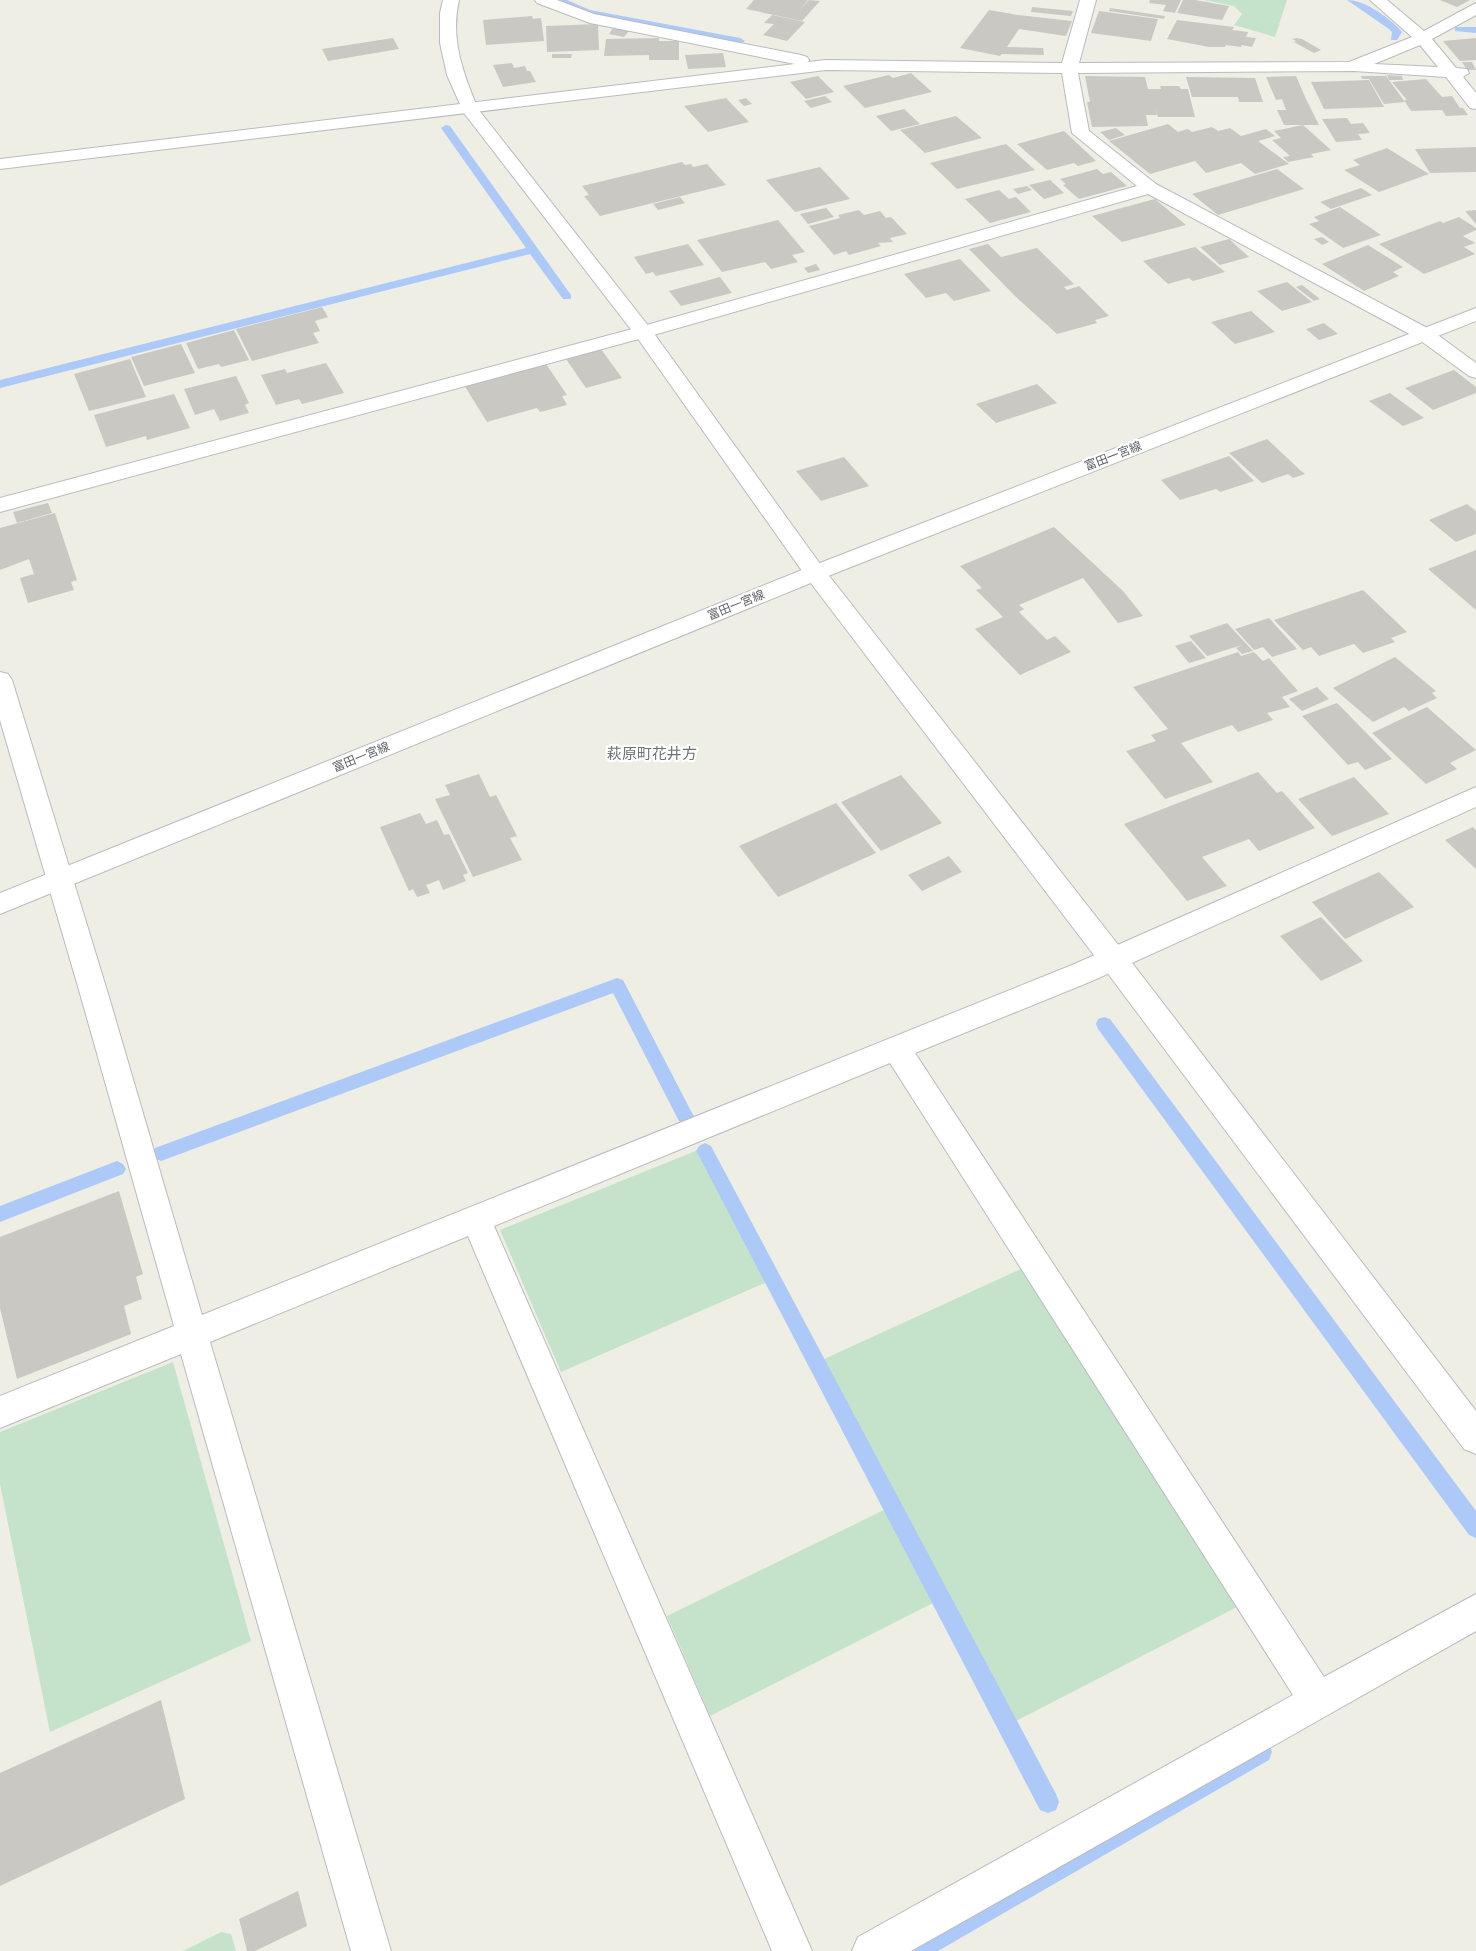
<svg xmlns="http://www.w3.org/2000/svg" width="1476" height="1951" viewBox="0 0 1476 1951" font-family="'Roboto Condensed','Noto Sans JP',sans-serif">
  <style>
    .green { fill: #c4e3ca }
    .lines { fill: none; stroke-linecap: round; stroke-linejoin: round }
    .stream { fill: #acc9f7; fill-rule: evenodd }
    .building { fill: #cac8c2 }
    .minor-casing { stroke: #babbc0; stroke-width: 2 }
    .tertiary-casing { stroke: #babbc0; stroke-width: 2 }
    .secondary-casing { stroke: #b9bac0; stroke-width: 2 }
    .minor { fill: #fff; fill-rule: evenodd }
    .tertiary { fill: #fff; fill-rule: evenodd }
    .secondary { fill: #fff; fill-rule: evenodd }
    .labels { text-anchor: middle; stroke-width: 4.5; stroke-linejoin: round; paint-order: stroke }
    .street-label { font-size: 12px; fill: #5d5f64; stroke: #fff }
    .quarter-label { font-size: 15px; fill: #6e7176; stroke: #fff }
  </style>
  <rect width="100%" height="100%" fill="#eeeee5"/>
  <path class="green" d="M 1204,0 L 1287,0 L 1275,37 L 1234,25 L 1242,14 L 1234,6 Z
    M 698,1150 L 767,1282 L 561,1372 L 500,1230 Z
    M 1023,1268 L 1239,1606 L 1014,1722 L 822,1360 Z
    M 173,1362 L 251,1641 L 50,1732 L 0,1484 L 0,1432 Z
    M 886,1509 L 935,1602 L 710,1716 L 667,1616 Z
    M 221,1932 L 231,1934 L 236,1951 L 183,1951 Z"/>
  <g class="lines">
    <path class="stream" d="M 554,0 L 567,0 L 590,10 L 740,38 L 745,41 L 740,44 L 588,15 Z
      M 1347,0 C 1365,0 1390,18 1402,32 L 1397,40 L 1391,40 L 1392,32 L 1389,29 Z
      M 1455,27 L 1476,27 L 1476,33 L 1455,31 Z
      M 446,125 L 450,126 L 571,295 L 571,299 L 563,299 L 530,254 L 0,388 L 0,380 L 526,248 L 441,128 Z
      M 617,978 L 623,980 L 691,1111 L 694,1116 L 691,1121 L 685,1123 L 679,1121 L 613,993 L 161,1161 L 155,1158 L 152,1153 L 155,1148 Z
      M 1104,1017 L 1110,1019 L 1476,1511 L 1476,1538 L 1469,1535 L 1098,1029 L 1096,1024 L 1098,1019 Z
      M 705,1143 L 711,1146 L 1056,1794 L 1059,1802 L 1056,1810 L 1048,1813 L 1040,1810 L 699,1156 L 696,1151 L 699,1146 Z
      M 117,1161 L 123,1164 L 126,1169 L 123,1174 L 0,1222 L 0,1206 Z
      M 1261,1741 L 1269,1744 L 1272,1752 L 1269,1760 L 938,1951 L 904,1951 L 908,1943 Z"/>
  </g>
  <path class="building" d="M 754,0 L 808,0 L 800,10 L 809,0 L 820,1 L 802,21 L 746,9 Z
    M 1150,0 L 1181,0 L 1175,13 L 1163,11 L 1166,5 L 1149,3 Z
    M 1183,0 L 1195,0 L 1229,6 L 1222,20 L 1177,13 Z
    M 1440,0 L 1470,0 L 1457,7 Z
    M 1032,7 L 1073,11 L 1071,16 L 1031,12 Z
    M 1110,8 L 1165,16 L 1164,19 L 1109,11 Z
    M 989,10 L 1018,15 L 1072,21 L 1066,36 L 1019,29 L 1007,47 L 1043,48 L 1044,55 L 1002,54 L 1000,56 L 960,48 Z
    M 1099,11 L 1158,19 L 1151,41 L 1091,33 Z
    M 772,15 L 805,22 L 787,41 L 763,35 L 774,24 L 764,23 Z
    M 532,16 L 533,19 L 541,18 L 544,41 L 486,45 L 483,20 Z
    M 1177,20 L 1234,27 L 1232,30 L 1248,32 L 1246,37 L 1256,38 L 1252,47 L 1242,45 L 1241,47 L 1226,45 L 1225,47 L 1209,47 L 1167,39 Z
    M 598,24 L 599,50 L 547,52 L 546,26 Z
    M 613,28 L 629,31 L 624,37 L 609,34 Z
    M 393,38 L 399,49 L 328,61 L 322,49 Z
    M 659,38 L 659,41 L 679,41 L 679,60 L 649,60 L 649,55 L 604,56 L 606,39 Z
    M 1296,38 L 1302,39 L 1321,50 L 1314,53 L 1294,42 L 1296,41 L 1292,39 Z
    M 1476,38 L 1476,60 L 1460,61 L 1443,41 Z
    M 723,53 L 726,67 L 688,69 L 685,55 Z
    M 552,54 L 572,54 L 571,58 L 552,58 Z
    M 1462,62 L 1472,62 L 1476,70 L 1467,70 Z
    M 512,63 L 514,68 L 525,66 L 527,71 L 530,71 L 536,82 L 503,87 L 493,65 Z
    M 911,73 L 932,92 L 865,108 L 843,86 L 889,75 L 893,78 Z
    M 1387,75 L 1402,76 L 1403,80 L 1389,80 Z
    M 818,76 L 834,92 L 806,99 L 790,82 Z
    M 1085,76 L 1145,77 L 1148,89 L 1161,89 L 1160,86 L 1179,86 L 1181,89 L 1188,89 L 1195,117 L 1158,117 L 1154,105 L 1157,115 L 1146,115 L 1148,126 L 1092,127 L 1087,102 L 1090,102 Z
    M 1296,76 L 1306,99 L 1319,125 L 1284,125 L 1277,110 L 1286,110 L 1282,99 L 1276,100 L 1266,77 Z
    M 1361,76 L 1386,76 L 1405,102 L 1384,104 L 1369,79 L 1362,79 Z
    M 1186,77 L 1255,78 L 1263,102 L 1239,102 L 1238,97 L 1192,97 Z
    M 1426,79 L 1442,97 L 1452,96 L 1460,108 L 1463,108 L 1468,115 L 1446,116 L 1442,110 L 1411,111 L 1404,100 L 1407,100 L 1392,82 Z
    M 1369,80 L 1384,107 L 1324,109 L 1311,82 Z
    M 825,96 L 832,102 L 811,108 L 804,101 Z
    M 726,98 L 749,122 L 708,132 L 684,106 Z
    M 746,98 L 752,104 L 744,106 L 738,100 Z
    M 904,109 L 920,124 L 891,131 L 876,116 Z
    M 956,116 L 982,138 L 925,153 L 900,130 Z
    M 1347,118 L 1351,124 L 1363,123 L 1370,133 L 1358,134 L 1362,140 L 1336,142 L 1322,119 Z
    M 1168,124 L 1178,132 L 1188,129 L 1192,132 L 1212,127 L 1218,131 L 1230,128 L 1241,136 L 1266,129 L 1275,136 L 1258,141 L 1289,164 L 1255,174 L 1241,163 L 1206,173 L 1195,161 L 1150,174 L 1109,141 Z
    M 1303,125 L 1331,150 L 1311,154 L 1314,157 L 1288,162 L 1283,157 L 1290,156 L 1272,140 L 1281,138 L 1274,131 Z
    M 1116,128 L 1125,135 L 1109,140 L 1100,132 Z
    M 1064,131 L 1096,161 L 1078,166 L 1074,163 L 1047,170 L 1017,144 Z
    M 1006,144 L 1035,170 L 957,189 L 930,163 Z
    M 1476,147 L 1476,172 L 1430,173 L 1415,149 Z
    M 1387,148 L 1429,174 L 1379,192 L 1344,170 L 1360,165 L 1353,160 Z
    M 682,162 L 685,165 L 691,164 L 693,167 L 707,164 L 726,185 L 600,216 L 584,196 L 589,195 L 582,186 Z
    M 820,167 L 850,199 L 795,212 L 766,180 Z
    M 1097,169 L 1103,174 L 1111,172 L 1127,186 L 1079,199 L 1063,185 L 1066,184 L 1060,179 Z
    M 1277,169 L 1304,189 L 1218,215 L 1192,194 Z
    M 1050,180 L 1064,193 L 1044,199 L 1029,185 Z
    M 1027,186 L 1032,190 L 1018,194 L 1013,189 Z
    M 1361,188 L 1372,195 L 1331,209 L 1320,202 Z
    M 999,190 L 1009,199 L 1016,197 L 1031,212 L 990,223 L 965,199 Z
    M 680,197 L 685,203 L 658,210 L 653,204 Z
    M 1155,199 L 1186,225 L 1122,242 L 1092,216 Z
    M 1340,207 L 1381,235 L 1343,248 L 1309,224 L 1319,221 L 1314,217 Z
    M 826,208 L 834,217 L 808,224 L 800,214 Z
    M 859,210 L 864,215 L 880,211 L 886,218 L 891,217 L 907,234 L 890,238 L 893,242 L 878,243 L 881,246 L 849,255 L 846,251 L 834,255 L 809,226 L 840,218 L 838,215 Z
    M 1476,210 L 1476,224 L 1465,211 Z
    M 1459,217 L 1476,228 L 1476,230 L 1463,236 L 1475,243 L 1464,247 L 1475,254 L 1424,274 L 1379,244 L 1440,221 L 1443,223 Z
    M 778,220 L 805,252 L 792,255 L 798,262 L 771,269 L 765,262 L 722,272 L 697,240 Z
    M 1322,237 L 1329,242 L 1322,245 L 1314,239 Z
    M 1229,239 L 1249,257 L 1220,265 L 1200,247 Z
    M 688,244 L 704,265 L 656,276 L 653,272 L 646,274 L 634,257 Z
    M 988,244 L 1001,257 L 1037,248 L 1074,284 L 1064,287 L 1067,290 L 1079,286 L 1109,316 L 1095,320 L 1097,323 L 1057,334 L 1016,297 L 969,249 Z
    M 1368,245 L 1403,267 L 1393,272 L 1399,276 L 1364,291 L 1322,264 Z
    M 1195,247 L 1225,272 L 1193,281 L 1189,278 L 1168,284 L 1143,261 Z
    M 960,259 L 991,291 L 954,301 L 946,293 L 926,298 L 904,274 Z
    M 816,264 L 820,270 L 808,273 L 804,268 Z
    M 720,277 L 732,293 L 681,306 L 669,291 Z
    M 1287,282 L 1312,302 L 1282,311 L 1257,291 Z
    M 1302,285 L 1320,299 L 1314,301 L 1296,287 Z
    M 322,307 L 328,317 L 315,321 L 320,331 L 313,333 L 319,343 L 252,361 L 236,329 Z
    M 1251,311 L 1275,332 L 1235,344 L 1211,322 Z
    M 1324,323 L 1338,334 L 1319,340 L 1306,329 Z
    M 234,330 L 249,360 L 221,367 L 219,364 L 198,369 L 186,343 Z
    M 181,344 L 195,373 L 144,386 L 131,357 Z
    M 601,349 L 622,378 L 586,388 L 566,359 Z
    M 130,359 L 146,397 L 89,411 L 74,374 Z
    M 326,363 L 344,393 L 302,404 L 299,399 L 276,405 L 261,375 L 285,369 L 287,373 Z
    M 546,364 L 567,395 L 562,396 L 567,405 L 540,412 L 537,408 L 487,422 L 464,385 Z
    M 1454,370 L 1476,387 L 1476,393 L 1433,410 L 1405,388 Z
    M 236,376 L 249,403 L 245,405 L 249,413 L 220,421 L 214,409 L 195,415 L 184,389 Z
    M 1037,384 L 1057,403 L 996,423 L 976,404 Z
    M 1390,393 L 1424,418 L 1403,426 L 1369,401 Z
    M 174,394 L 190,428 L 147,440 L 146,436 L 106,447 L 94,415 Z
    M 1267,439 L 1300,470 L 1305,474 L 1293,478 L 1288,474 L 1262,483 L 1229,453 Z
    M 1229,456 L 1254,481 L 1220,492 L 1216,489 L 1180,500 L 1161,480 Z
    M 844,457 L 869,486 L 821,501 L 796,471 Z
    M 48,503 L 52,513 L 17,523 L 13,512 Z
    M 1467,504 L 1476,511 L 1476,534 L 1456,542 L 1429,520 Z
    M 55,513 L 77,580 L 71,582 L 74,590 L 28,603 L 20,578 L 34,574 L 29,559 L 0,570 L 0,528 Z
    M 1054,527 L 1123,591 L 1143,616 L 1118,623 L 1083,578 L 1019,605 L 1024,609 L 1019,612 L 1047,640 L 1055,636 L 1071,652 L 1020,675 L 975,629 L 1003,617 L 976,590 L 982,588 L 960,566 Z
    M 1476,550 L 1476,610 L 1428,569 Z
    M 1363,590 L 1407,632 L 1391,638 L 1395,642 L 1363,653 L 1354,644 L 1319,656 L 1311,647 L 1303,650 L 1274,620 Z
    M 1269,618 L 1287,638 L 1297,649 L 1272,657 L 1263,647 L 1254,650 L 1235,629 Z
    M 1227,623 L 1253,651 L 1242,654 L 1236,648 L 1242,645 L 1207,656 L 1189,636 Z
    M 1191,641 L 1206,658 L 1189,663 L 1175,646 Z
    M 1238,652 L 1241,656 L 1254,652 L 1263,661 L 1269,658 L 1298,691 L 1282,697 L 1290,707 L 1267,713 L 1273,720 L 1238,732 L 1232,725 L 1181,743 L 1213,782 L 1165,799 L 1126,751 L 1156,741 L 1151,735 L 1168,729 L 1133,687 Z
    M 1395,657 L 1436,691 L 1432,693 L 1437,698 L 1409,711 L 1404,707 L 1373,722 L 1333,688 Z
    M 1317,687 L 1329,699 L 1302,711 L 1289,699 Z
    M 1337,703 L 1392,759 L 1365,770 L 1358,762 L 1348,765 L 1302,716 Z
    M 1427,707 L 1476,750 L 1450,763 L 1457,769 L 1426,784 L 1372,733 Z
    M 1258,772 L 1277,793 L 1282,791 L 1315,828 L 1259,851 L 1249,839 L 1202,857 L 1227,886 L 1187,901 L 1124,824 Z
    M 479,774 L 490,797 L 496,795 L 517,836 L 510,838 L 522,860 L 473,877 L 435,799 L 450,795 L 445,785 Z
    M 901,775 L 942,823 L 881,851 L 841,802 Z
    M 1354,777 L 1389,814 L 1332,836 L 1298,799 Z
    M 836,803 L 876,853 L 778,897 L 739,846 Z
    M 420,813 L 426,824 L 437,820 L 444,835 L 449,834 L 468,873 L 463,875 L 466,881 L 443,890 L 439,880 L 426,885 L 430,893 L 417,897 L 413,889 L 409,891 L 380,827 Z
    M 1473,827 L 1476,830 L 1476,869 L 1445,840 Z
    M 949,856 L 962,872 L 922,891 L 908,875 Z
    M 1379,872 L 1414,907 L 1345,939 L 1312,902 Z
    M 1321,917 L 1363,961 L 1321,981 L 1280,936 Z
    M 119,1191 L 143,1274 L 136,1277 L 142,1299 L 124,1306 L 131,1334 L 17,1379 L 0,1308 L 0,1237 Z
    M 161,1700 L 185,1799 L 0,1886 L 0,1773 Z
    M 298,1891 L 307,1926 L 255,1951 L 247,1951 L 239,1919 Z"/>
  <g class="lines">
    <g class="minor-casing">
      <path id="minor" d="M 535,0 L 557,0 L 594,14 L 801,55 L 807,57 L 809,60 L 808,62 L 826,60 L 1062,63 L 1080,0 L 1096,0 L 1079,63 L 1349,62 L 1412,37 L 1370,0 L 1387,0 L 1424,31 L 1476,3 L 1476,15 L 1432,39 L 1456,68 L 1467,69 L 1469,73 L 1463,77 L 1476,93 L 1476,109 L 1470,108 L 1446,77 L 1354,71 L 1078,73 L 1089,131 L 1156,184 L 1431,330 L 1476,363 L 1476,378 L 1469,376 L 1417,338 L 1148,194 L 650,336 L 0,512 L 0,498 L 636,328 L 1137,186 L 1072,133 L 1062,73 L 826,70 L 0,169 L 0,159 L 795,64 L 590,23 L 537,3 ZM 1420,45 L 1438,67 L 1374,64 Z
        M 0,672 L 8,674 L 12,680 L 109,997 L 202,1315 L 1072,965 L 1476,787 L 1476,807 L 1092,981 L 915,1053 L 1324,1677 L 1476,1594 L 1476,1631 L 911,1951 L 852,1951 L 858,1937 L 1293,1695 L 890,1063 L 494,1226 L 812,1951 L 772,1951 L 468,1236 L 210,1342 L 391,1951 L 351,1951 L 181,1354 L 0,1428 L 0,1396 L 174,1326 L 81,997 L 0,720 Z"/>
    </g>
    <g class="tertiary-casing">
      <path id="tertiary" d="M 443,0 L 459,0 C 450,39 463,73 478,109 L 650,328 L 823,568 L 1123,951 L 1476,1411 L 1476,1454 L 1464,1449 L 1103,967 L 807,578 L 636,336 L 464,113 L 447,75 L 440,43 L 440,13 Z"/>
    </g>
    <g class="secondary-casing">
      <path id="secondary" d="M 1476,308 L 1476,321 L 823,578 L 0,914 L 0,893 L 807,568 Z"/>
    </g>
    <use href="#minor" class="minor"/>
    <use href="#tertiary" class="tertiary"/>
    <use href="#secondary" class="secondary"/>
  </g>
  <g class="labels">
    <g class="street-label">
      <text transform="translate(1113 456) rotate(-21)" y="4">富田一宮線</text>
      <text transform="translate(736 605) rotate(-22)" y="4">富田一宮線</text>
      <text transform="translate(361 757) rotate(-22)" y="4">富田一宮線</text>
    </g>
    <g class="quarter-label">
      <text x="652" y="759">萩原町花井方</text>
    </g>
  </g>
</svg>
